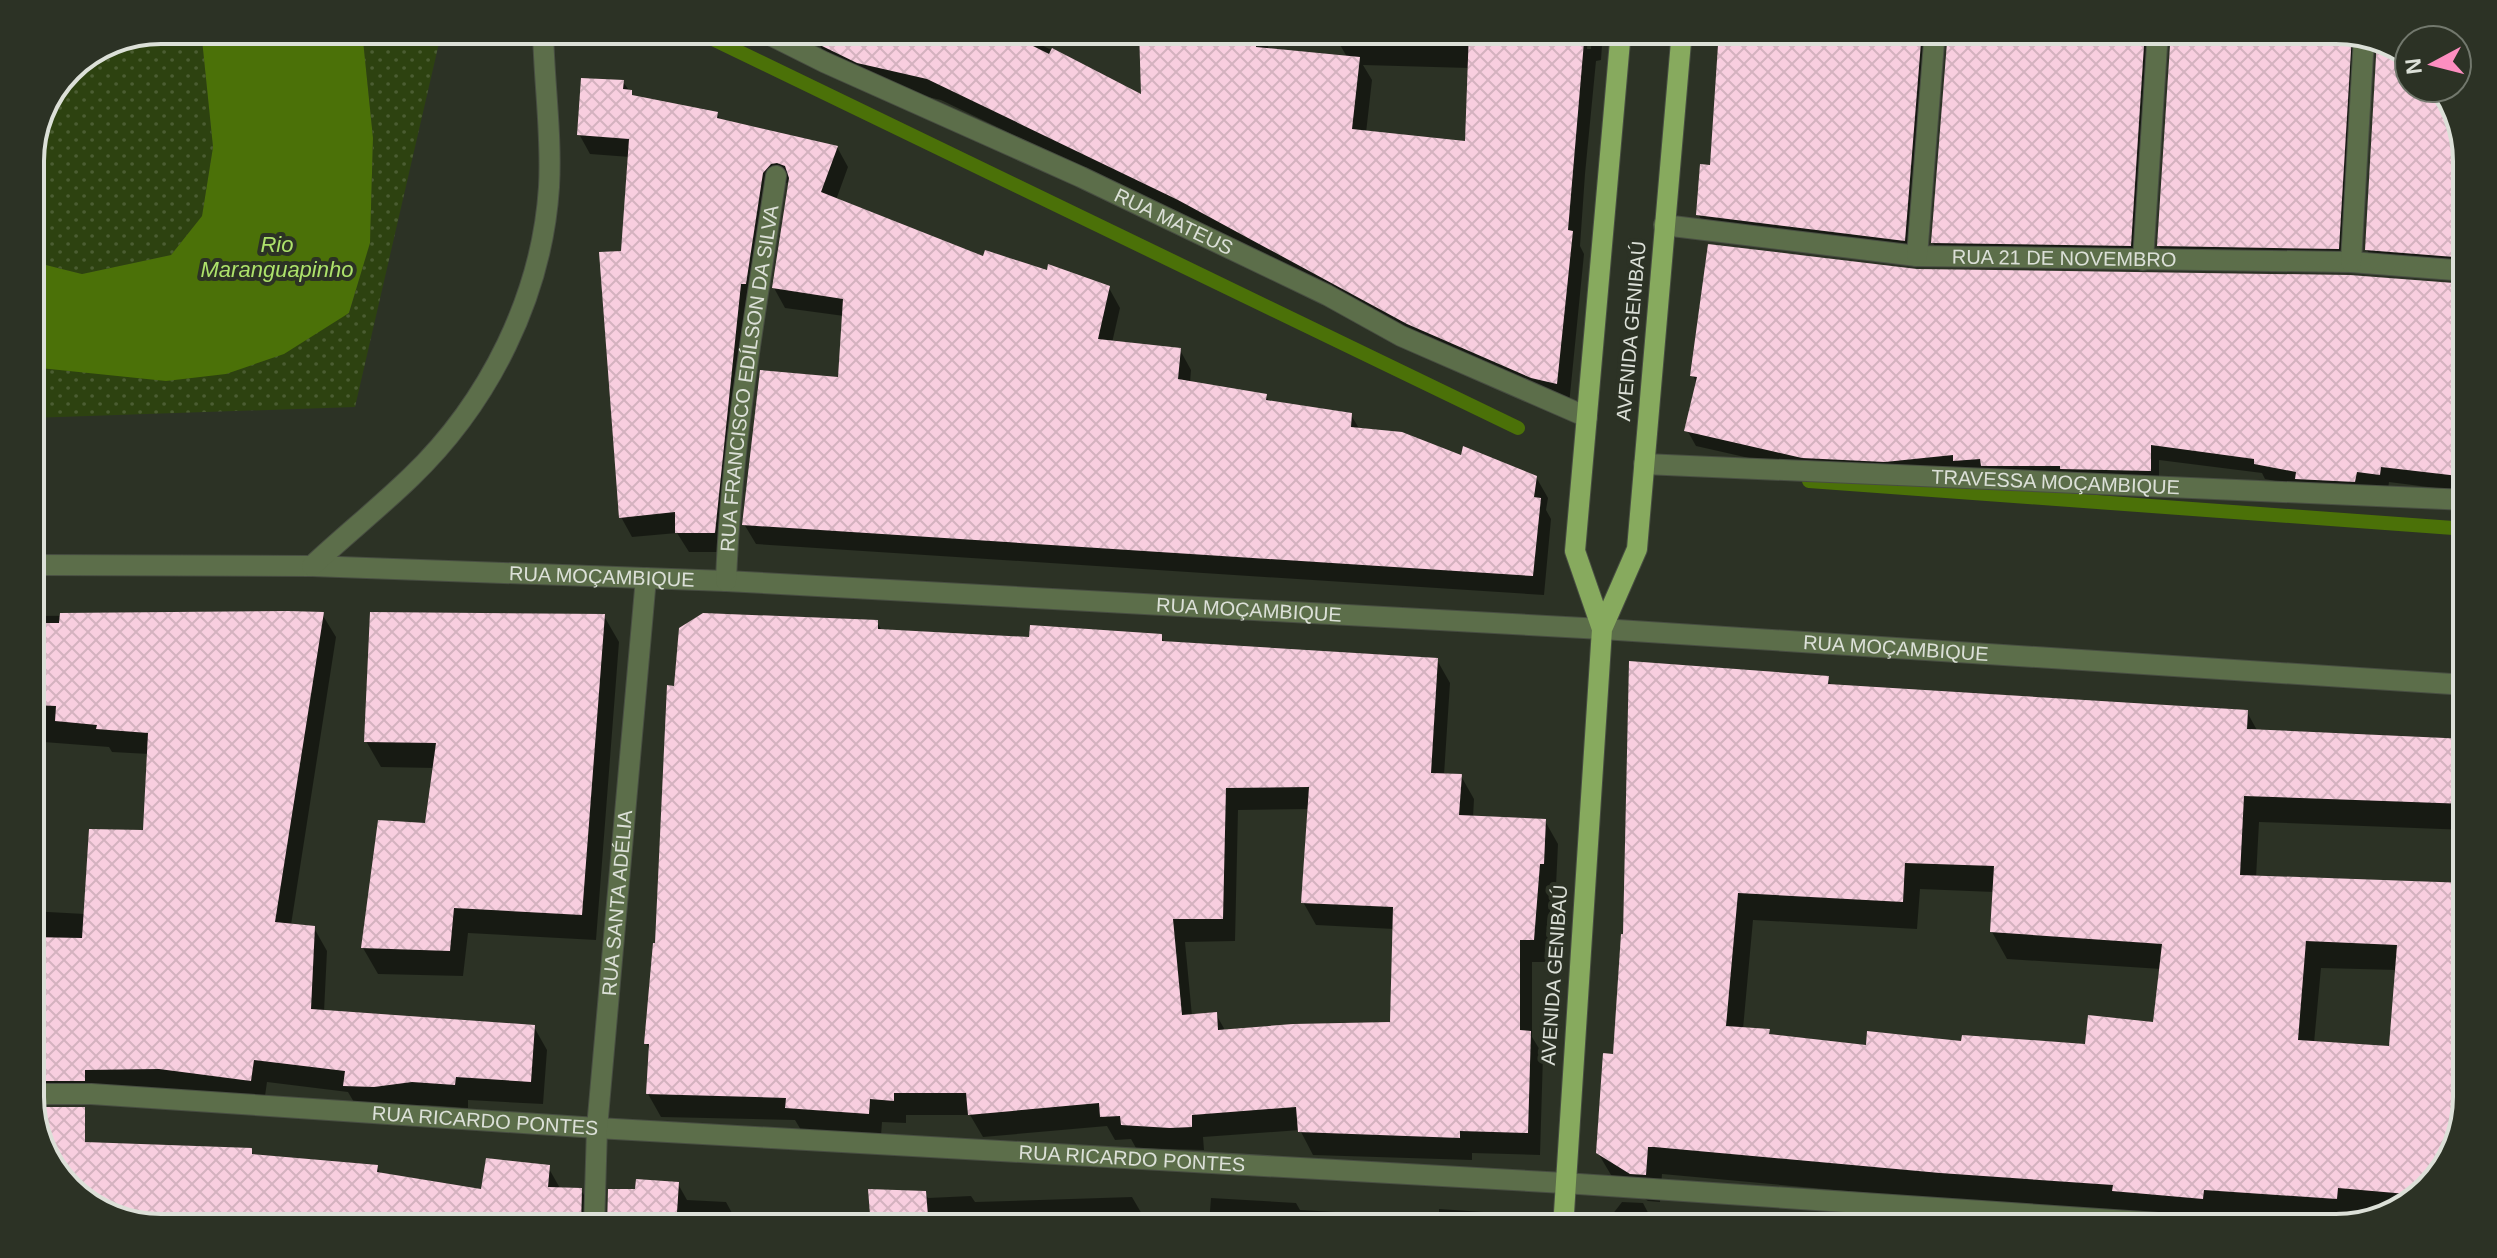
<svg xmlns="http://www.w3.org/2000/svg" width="2497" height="1258" viewBox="0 0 2497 1258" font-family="Arial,sans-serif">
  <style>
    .green { fill: url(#green-dots) }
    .water { fill: #4b7108 }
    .shadow { fill: #0007; fill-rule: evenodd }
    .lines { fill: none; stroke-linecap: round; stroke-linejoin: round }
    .stream { stroke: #4b7108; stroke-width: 14 }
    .building { fill: url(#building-cross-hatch); fill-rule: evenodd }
    .street-casing { stroke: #484e42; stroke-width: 22 }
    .primary-casing { stroke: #484e42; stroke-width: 22 }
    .street { stroke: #5c6e4a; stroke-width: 20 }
    .primary { stroke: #87aa5e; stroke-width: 20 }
    .labels { text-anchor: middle; stroke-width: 8; stroke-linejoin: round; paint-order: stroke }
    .street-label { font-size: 20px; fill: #dce0d8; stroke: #2c3225 }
    .water-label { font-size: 22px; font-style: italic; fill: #ade26b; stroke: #2c3225 }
    .rim { fill: none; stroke: #dce0d8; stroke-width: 4 }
  </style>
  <defs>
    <pattern id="green-dots" width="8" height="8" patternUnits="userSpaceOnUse" patternTransform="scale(2)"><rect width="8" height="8" fill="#2d4210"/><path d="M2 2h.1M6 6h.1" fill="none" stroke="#4b5d32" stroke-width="1.8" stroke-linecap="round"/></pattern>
    <pattern id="building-cross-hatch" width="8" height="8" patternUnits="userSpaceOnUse" patternTransform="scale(2)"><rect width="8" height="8" fill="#f8cedf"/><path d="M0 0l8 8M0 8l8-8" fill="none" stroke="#d4b2bf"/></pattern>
  </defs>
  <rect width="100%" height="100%" fill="#2c3225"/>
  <path class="green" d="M 161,30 L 201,30 L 213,147 L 202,216 L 171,255 L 82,274 L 30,261 L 30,153 L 69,68 Z
    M 362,30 L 442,30 L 355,407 L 30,418 L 30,367 L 68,369 L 349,314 L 370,242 L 373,138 Z"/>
  <path class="water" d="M 201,30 L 362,30 L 373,138 L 370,243 L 349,313 L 284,354 L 226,374 L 166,381 L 30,367 L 30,261 L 82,274 L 171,255 L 202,216 L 213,147 Z"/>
  <path class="shadow" d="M 767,30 L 1019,30 L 1018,33 L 1143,97 L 1141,30 L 1269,30 L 1268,50 L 1347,57 L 1339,43 L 1340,30 L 1588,30 L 1587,49 L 1591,49 L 1592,30 L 1603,30 L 1601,60 L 1596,61 L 1585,174 L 1580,246 L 1584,254 L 1569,405 L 1545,400 L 1192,221 L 941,100 L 871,84 L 829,64 L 817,39 L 771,37 ZM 1363,65 L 1469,68 L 1467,143 L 1366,133 L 1372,80 Z
    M 1721,30 L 2336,30 L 2375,39 L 2366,41 L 2347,264 L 2168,261 L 2159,246 L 2173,34 L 2168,32 L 2139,261 L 1942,258 L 1933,243 L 1950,34 L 1945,32 L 1933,38 L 1913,256 L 1707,230 L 1698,214 L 1712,167 Z
    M 2376,39 L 2394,43 L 2409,57 L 2409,88 L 2445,89 L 2467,153 L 2467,272 L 2376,265 L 2367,250 L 2379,41 Z
    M 623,82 L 634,97 L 717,113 L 721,121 L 837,147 L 848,167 L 836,200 L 984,259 L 1109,288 L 1120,308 L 1112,343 L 1180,350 L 1191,370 L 1190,383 L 1266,396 L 1270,403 L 1351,415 L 1360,430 L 1536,477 L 1548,498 L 1546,510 L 1551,519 L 1544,595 L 756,544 L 744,524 L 840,379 L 844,316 L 785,308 L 774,288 L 790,182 L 782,184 L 725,552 L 689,552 L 677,533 L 632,537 L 621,517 L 622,253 L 630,157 L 590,154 L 579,134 Z
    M 1917,271 L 2467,286 L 2467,492 L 2389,482 L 2388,489 L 2301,486 L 2265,479 L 2262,473 L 2159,460 L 2159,486 L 1815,473 L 1696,446 L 1687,430 L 1698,385 L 1693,376 Z
    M 322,614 L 336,637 L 291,925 L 314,928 L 327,951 L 324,1012 L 534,1027 L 547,1050 L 543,1104 L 468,1100 L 468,1108 L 426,1105 L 388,1110 L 358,1109 L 348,1092 L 267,1082 L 264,1103 L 30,1090 L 30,911 L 85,914 L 145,832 L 149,754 L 112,752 L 109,747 L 30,741 L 30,616 Z
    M 604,616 L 619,642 L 596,940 L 468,933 L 463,976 L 378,974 L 363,948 L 426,825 L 435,768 L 381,767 L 366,741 Z
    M 877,622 L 882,631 L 1031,639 L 1161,636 L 1165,643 L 1437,660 L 1450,683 L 1444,775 L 1461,776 L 1474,799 L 1473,818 L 1545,821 L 1558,844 L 1556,886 L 1552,886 L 1546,962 L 1532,962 L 1532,1037 L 1543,1055 L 1540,1155 L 1472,1153 L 1472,1160 L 1313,1155 L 1300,1130 L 1203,1137 L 1204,1150 L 1136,1148 L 1131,1139 L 1115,1140 L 1107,1126 L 983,1137 L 970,1115 L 906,1115 L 906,1123 L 882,1122 L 881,1136 L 801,1130 L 795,1120 L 661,1117 L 648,1094 L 650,1051 L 646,1043 L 657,945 L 676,688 ZM 1310,809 L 1303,902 L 1316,925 L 1394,929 L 1392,1024 L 1226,1032 L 1216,1014 L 1192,1016 L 1185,942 L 1235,941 L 1238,810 Z
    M 1827,678 L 1832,686 L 2247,712 L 2258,732 L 2467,741 L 2467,830 L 2259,822 L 2256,878 L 2467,885 L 2467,1097 L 2454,1155 L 2408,1206 L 2374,1216 L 2352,1215 L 2351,1223 L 2347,1225 L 2218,1217 L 2218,1225 L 1662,1174 L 1660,1202 L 1648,1201 L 1614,1180 L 1598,1153 L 1615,1056 ZM 1920,889 L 1994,892 L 1992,932 L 2007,959 L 2161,969 L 2155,1024 L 2087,1046 L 1963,1043 L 1868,1047 L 1771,1037 L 1768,1031 L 1743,1029 L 1753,920 L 1917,929 ZM 2321,968 L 2397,970 L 2391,1048 L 2314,1043 Z
    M 251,1150 L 254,1156 L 377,1167 L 381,1175 L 482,1191 L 548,1167 L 561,1190 L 581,1190 L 594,1212 L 593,1228 L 161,1228 Z
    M 678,1184 L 687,1200 L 726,1202 L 732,1213 L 763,1214 L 766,1219 L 790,1220 L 795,1228 L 609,1228 L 637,1191 Z
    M 925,1193 L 928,1198 L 971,1196 L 975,1202 L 1132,1197 L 1146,1221 L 1209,1224 L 1211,1198 L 1296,1203 L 1300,1210 L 1371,1214 L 1439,1217 L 1439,1209 L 1513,1214 L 1520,1228 L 873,1228 Z
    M 1622,1202 L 1643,1203 L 1656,1228 L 1602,1228 Z"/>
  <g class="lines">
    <path class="stream" d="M 694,30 L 1518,428
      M 1809,481 L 2467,529"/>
  </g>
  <path class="building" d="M 789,30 L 1001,30 L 1049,54 L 1052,48 L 1141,94 L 1139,30 L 1256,30 L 1256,47 L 1360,57 L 1352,129 L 1465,141 L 1469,30 L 1585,30 L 1568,230 L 1573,231 L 1557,384 L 1531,378 L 1407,324 L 1178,200 L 927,79 L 857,63 Z
    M 1719,30 L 1922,30 L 1905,241 L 1696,215 L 1700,164 L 1710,165 Z
    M 1948,30 L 2145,30 L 2131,246 L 1931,243 Z
    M 2171,30 L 2336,30 L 2352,34 L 2339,249 L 2157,246 Z
    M 2377,39 L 2394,43 L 2409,57 L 2409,88 L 2445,89 L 2462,138 L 2459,163 L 2467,163 L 2467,258 L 2365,250 Z
    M 581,78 L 624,80 L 623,89 L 632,90 L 632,95 L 718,112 L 717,118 L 838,146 L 821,192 L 983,256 L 985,250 L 1047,270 L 1048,264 L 1110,286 L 1098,339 L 1181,348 L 1178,379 L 1267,394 L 1266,400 L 1352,413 L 1351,427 L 1402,432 L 1461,455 L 1463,446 L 1537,476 L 1534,497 L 1541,498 L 1533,576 L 742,525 L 760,370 L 838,377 L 843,299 L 772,288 L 789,178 L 785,166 L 777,163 L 771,164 L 763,173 L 746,284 L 741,284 L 715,533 L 675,533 L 675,512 L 619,518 L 599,252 L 621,251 L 629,139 L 577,135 Z
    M 1708,244 L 1917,269 L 2350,275 L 2467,284 L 2467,477 L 2381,467 L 2380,475 L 2357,472 L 2355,482 L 2295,479 L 2296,472 L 2254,464 L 2254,459 L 2151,445 L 2151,471 L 2060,469 L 2060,466 L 1981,466 L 1980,459 L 1953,461 L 1953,455 L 1885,462 L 1802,458 L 1684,431 L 1697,377 L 1690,376 Z
    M 288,611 L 324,612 L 275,922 L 315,926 L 311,1009 L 535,1025 L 531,1082 L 456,1077 L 455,1085 L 412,1082 L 374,1087 L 343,1086 L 345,1071 L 254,1060 L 251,1081 L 159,1069 L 85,1070 L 85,1081 L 44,1081 L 46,1035 L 30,1035 L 30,937 L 82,938 L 89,829 L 143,830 L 148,733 L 96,729 L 97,725 L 55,721 L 56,706 L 30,705 L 30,623 L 59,623 L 60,613 Z
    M 370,612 L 605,614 L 582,915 L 454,908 L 450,951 L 361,948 L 378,820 L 425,823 L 436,743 L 364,742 Z
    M 703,613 L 878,620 L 878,629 L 1029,637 L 1030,625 L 1162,634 L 1162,641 L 1438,658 L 1431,773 L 1462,774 L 1459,815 L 1546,819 L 1544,864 L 1540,864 L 1534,940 L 1520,940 L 1520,1030 L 1531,1031 L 1528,1133 L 1460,1131 L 1460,1138 L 1298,1132 L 1296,1107 L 1192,1115 L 1192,1127 L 1170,1128 L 1121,1125 L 1120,1116 L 1100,1117 L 1099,1103 L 968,1115 L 966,1093 L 894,1093 L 894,1101 L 870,1099 L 869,1114 L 785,1108 L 786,1098 L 646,1094 L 649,1044 L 644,1044 L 653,943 L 655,943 L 667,685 L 674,686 L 679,628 ZM 1309,787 L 1301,903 L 1393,907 L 1390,1022 L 1293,1024 L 1218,1030 L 1217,1012 L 1182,1015 L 1173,919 L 1223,919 L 1226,788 Z
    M 1629,661 L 1829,676 L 1828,684 L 2248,710 L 2247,729 L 2467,739 L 2467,804 L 2244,796 L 2240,875 L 2467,883 L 2467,1097 L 2454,1155 L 2418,1195 L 2338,1188 L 2337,1199 L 2204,1190 L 2203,1199 L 2112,1191 L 2113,1185 L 1940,1173 L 1654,1147 L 1648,1147 L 1646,1175 L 1630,1174 L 1596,1153 L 1603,1053 L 1613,1054 L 1621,934 L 1623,934 ZM 1905,863 L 1994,866 L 1990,932 L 2162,944 L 2153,1022 L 2088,1015 L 2085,1044 L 1962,1035 L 1961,1041 L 1867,1031 L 1866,1045 L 1769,1034 L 1770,1029 L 1726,1026 L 1738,893 L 1903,902 ZM 2306,941 L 2397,945 L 2389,1046 L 2298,1040 Z
    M 43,1107 L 85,1107 L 85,1142 L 252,1148 L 252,1154 L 378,1165 L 377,1172 L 481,1189 L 486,1158 L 550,1165 L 548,1187 L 582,1188 L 581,1228 L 161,1228 L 103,1215 L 52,1170 L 41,1137 Z
    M 636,1179 L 679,1182 L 676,1228 L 607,1228 L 608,1189 L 635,1189 Z
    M 868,1189 L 926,1191 L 929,1228 L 871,1228 Z"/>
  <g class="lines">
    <g class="street-casing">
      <g id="street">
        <path id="s1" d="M 760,30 L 824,62 L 1081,177 L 1327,295 L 1401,336 L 1587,417"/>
        <path id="s2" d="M 1664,225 L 1917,256 L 2351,262 L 2467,271"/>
        <path d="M 1917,256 L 1935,30"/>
        <path d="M 2143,260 L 2158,30"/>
        <path d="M 2351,262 L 2364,37"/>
        <path id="s3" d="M 1644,464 L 2467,500"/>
        <path id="s4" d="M 30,565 L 312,566 L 726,581 L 1602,629 L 2467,685"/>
        <path d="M 312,566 C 344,536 379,508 411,477 C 489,402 542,296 549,187 C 552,135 544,83 543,30"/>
        <path id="s5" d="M 726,581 C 731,446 756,310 776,176"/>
        <path id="s6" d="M 30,1094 L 91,1094 L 597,1128 L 1564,1183 L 2233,1228"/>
        <path id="s7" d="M 594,1228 L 597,1128 L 646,578"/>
      </g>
    </g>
    <g class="primary-casing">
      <path id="primary" d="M 1602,629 L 1575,551 L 1621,30
        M 1563,1228 L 1602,629 L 1637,549 L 1682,30"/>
    </g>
    <use href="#street" class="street"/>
    <use href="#primary" class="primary"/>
  </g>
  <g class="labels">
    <g class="street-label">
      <text dy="7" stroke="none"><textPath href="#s1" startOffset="456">RUA MATEUS</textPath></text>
      <text dy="7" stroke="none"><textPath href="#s2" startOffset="402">RUA 21 DE NOVEMBRO</textPath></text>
      <text transform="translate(1631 331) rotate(-85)" y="7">AVENIDA GENIBAÚ</text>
      <text dy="7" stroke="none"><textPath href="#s5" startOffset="204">RUA FRANCISCO EDÍLSON DA SILVA</textPath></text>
      <text dy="7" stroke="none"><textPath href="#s3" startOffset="412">TRAVESSA MOÇAMBIQUE</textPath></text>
      <text dy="7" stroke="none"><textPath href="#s4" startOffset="572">RUA MOÇAMBIQUE</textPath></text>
      <text dy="7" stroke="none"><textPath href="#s4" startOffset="1220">RUA MOÇAMBIQUE</textPath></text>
      <text dy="7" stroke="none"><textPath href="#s4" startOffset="1868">RUA MOÇAMBIQUE</textPath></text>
      <text dy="7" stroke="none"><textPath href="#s7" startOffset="326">RUA SANTA ADÉLIA</textPath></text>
      <text transform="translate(1554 975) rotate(-86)" y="7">AVENIDA GENIBAÚ</text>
      <text dy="7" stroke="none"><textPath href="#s6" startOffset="456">RUA RICARDO PONTES</textPath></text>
      <text dy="7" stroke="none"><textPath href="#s6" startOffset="1104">RUA RICARDO PONTES</textPath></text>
    </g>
    <g class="water-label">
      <text x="277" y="252">Rio<tspan x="277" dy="25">Maranguapinho</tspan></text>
    </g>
  </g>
  <path d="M0 0H2497V1258H0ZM161 44H2336A117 117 0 0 1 2453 161V1097A117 117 0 0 1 2336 1214H161A117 117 0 0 1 44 1097V161A117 117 0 0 1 161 44Z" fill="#2c3225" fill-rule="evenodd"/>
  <path class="rim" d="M161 44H2336A117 117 0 0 1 2453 161V1097A117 117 0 0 1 2336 1214H161A117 117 0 0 1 44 1097V161A117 117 0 0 1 161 44Z"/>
  <g transform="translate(2433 64) rotate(263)"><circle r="38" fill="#2c3225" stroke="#72786d" stroke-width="2"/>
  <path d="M0-6L14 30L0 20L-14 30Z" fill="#fd8ec0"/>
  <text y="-12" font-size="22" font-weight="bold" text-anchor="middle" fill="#dce0d8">N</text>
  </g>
</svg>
